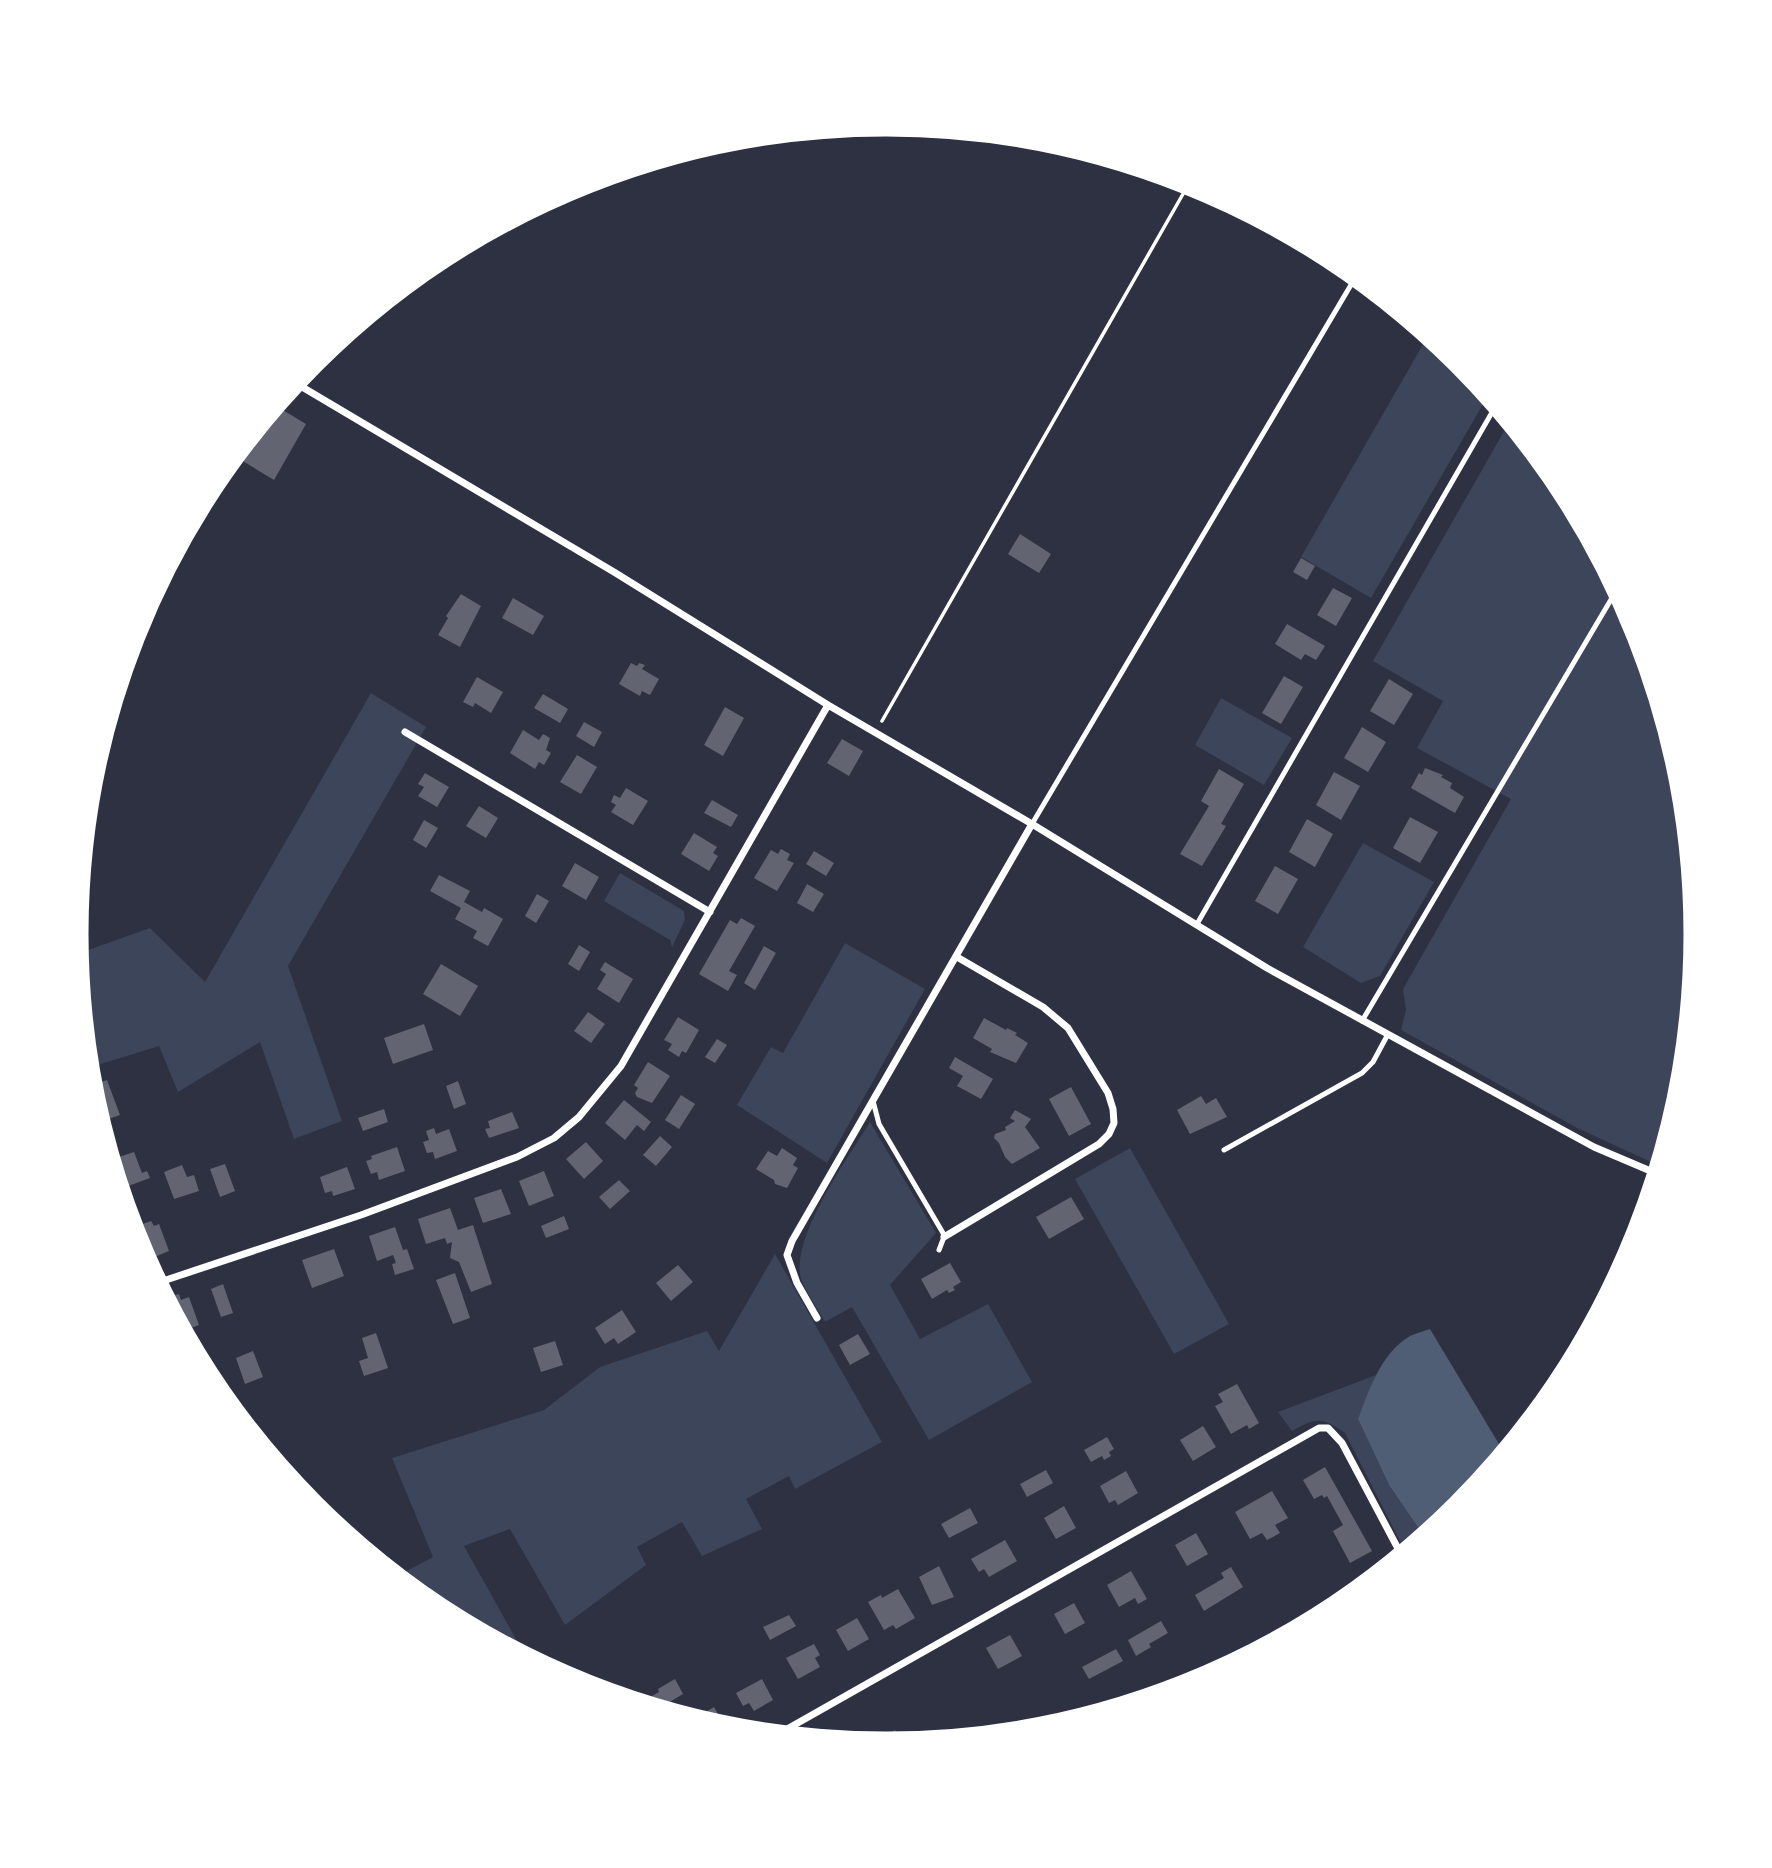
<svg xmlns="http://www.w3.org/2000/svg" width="1772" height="1868" viewBox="0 0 1772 1868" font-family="'PT Serif',serif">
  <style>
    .green { fill: #3c4559 }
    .water { fill: #4f5d75 }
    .building { fill: #626471 }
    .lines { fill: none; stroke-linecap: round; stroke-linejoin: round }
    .path { stroke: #fff; stroke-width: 3.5 }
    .service { stroke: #fff; stroke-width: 5 }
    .minor { stroke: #fff; stroke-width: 7 }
    .rim { fill: none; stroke: #fff; stroke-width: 9 }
  </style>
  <rect width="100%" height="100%" fill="#2d3142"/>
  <path class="green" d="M 1430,332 L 1462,359 L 1490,392 L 1371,598 L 1301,557 Z
    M 1511,419 L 1563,482 L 1638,623 L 1685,776 L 1700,934 L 1685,1093 L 1662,1167 L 1577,1128 L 1401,1030 L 1406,1010 L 1403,989 L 1511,799 L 1417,748 L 1443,701 L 1373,661 Z
    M 371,693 L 426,727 L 288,966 L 342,1121 L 294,1139 L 260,1042 L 178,1092 L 159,1046 L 85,1069 L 74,955 L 150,928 L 205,982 Z
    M 1221,698 L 1292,738 L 1264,785 L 1195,745 Z
    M 1363,843 L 1434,882 L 1380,976 L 1361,983 L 1303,947 Z
    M 620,873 L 684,911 L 685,920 L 672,947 L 670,940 L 604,901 Z
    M 845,943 L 925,989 L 827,1163 L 737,1105 L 771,1047 L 783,1053 Z
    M 870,1122 L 936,1233 L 890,1285 L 920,1339 L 988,1304 L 1032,1382 L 929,1440 L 852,1307 L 825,1322 C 819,1310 801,1286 800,1274 C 795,1231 848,1158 870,1122 Z
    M 1130,1148 L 1229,1324 L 1174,1354 L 1075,1179 Z
    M 775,1254 L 882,1442 L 795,1489 L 789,1476 L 746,1499 L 762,1529 L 702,1556 L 682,1522 L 637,1547 L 646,1565 L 565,1625 L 510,1529 L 464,1546 L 525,1655 L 521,1658 L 433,1611 L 393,1578 L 433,1557 L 392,1458 L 544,1410 L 600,1367 L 707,1331 L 719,1351 Z
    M 1582,1350 L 1563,1387 L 1489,1477 L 1502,1449 L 1509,1444 Z
    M 1376,1375 L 1358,1419 L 1389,1485 L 1426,1539 L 1407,1555 L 1345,1433 C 1322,1417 1316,1417 1292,1431 L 1278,1412 Z"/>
  <path class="water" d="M 1430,1329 L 1502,1449 C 1482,1490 1462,1510 1426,1539 L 1389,1485 L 1358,1419 C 1369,1390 1381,1353 1410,1336 C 1416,1333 1424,1331 1430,1329 Z"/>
  <path class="building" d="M 273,404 L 306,424 L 274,480 L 231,454 Z
    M 1020,534 L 1051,554 L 1039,573 L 1008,554 Z
    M 1301,558 L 1315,566 L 1307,580 L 1293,572 Z
    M 1333,588 L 1352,598 L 1336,626 L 1317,615 Z
    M 461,594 L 481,606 L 460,647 L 438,635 L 448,618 L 446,616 Z
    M 513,598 L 544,616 L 533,635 L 502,618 Z
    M 1287,624 L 1325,646 L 1316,660 L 1305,654 L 1301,660 L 1275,644 Z
    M 631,663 L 637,666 L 639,663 L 645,665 L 642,669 L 659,679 L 650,695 L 642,691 L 640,696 L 619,684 Z
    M 1284,676 L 1303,687 L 1281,724 L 1262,713 Z
    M 477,677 L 503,692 L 491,713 L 475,703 L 473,707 L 463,702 Z
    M 1389,679 L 1413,694 L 1394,725 L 1370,711 Z
    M 543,694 L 568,709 L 560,723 L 534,708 Z
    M 725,707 L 744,718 L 723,756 L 704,745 Z
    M 584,722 L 602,732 L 594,747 L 576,736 Z
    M 1362,727 L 1386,742 L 1368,772 L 1344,758 Z
    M 523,730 L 539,740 L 543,734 L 550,738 L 546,750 L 551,753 L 544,765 L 539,762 L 535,769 L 510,753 Z
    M 842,739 L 863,751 L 849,776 L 827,763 Z
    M 577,755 L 597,767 L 581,794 L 560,782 Z
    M 1425,768 L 1443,775 L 1441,777 L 1452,783 L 1450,788 L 1464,797 L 1455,813 L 1411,788 L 1419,773 L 1422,775 Z
    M 1219,769 L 1244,784 L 1221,824 L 1226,826 L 1202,866 L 1180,854 L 1209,806 L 1201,801 Z
    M 1334,772 L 1360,786 L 1341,820 L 1316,805 Z
    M 425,773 L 449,787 L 437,807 L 418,796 L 424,787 L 418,784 Z
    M 626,788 L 648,801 L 633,825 L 611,812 L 616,805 L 611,802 L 614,795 L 620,798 Z
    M 712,800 L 738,815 L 731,827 L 704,813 Z
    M 479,806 L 498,818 L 486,838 L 466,826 Z
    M 1410,817 L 1438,832 L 1420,863 L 1393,848 Z
    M 1307,819 L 1333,834 L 1315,867 L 1289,852 Z
    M 424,820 L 438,828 L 426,848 L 413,840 Z
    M 694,833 L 717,847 L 713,853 L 718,856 L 709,871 L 681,854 Z
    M 781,849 L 790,854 L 787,860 L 794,863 L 777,891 L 754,878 L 771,850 L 778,854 Z
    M 814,851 L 834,863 L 826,876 L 806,864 Z
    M 575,863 L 599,877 L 586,900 L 562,886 Z
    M 1275,866 L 1298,879 L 1278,914 L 1255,901 Z
    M 439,875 L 470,891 L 464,902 L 482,912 L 484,908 L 503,919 L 488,946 L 473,938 L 477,931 L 455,919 L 461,908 L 430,891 Z
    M 807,884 L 824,894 L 813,912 L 797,903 Z
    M 537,894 L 549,901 L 536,923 L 525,916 Z
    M 741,918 L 755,926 L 729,971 L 737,975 L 728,991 L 699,974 L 730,920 L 737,924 Z
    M 579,945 L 590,952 L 579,971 L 568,964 Z
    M 764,946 L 776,953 L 755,990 L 744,983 Z
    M 605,962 L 633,979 L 619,1003 L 597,989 L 606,974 L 600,970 Z
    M 441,964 L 478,986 L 460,1016 L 423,994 Z
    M 588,1012 L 605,1024 L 591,1043 L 574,1031 Z
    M 678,1017 L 699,1030 L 686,1053 L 682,1051 L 679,1057 L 668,1050 L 672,1044 L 664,1040 Z
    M 984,1018 L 1006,1030 L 1007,1028 L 1017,1033 L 1015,1035 L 1028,1043 L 1016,1063 L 990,1052 L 992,1049 L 973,1038 Z
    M 424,1024 L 433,1050 L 393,1064 L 384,1038 Z
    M 717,1039 L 727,1045 L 715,1063 L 705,1057 Z
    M 955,1057 L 993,1079 L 981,1099 L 957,1086 L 963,1076 L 949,1068 Z
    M 648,1062 L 670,1076 L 652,1103 L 637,1097 L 635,1093 L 638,1088 L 634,1085 Z
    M 107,1080 L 120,1115 L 97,1123 L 87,1087 Z
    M 458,1081 L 466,1104 L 454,1109 L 446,1086 Z
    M 1071,1087 L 1091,1124 L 1069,1136 L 1049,1099 Z
    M 681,1095 L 695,1104 L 679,1129 L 665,1120 Z
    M 1201,1096 L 1206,1104 L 1216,1098 L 1227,1117 L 1190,1134 L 1177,1110 Z
    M 624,1100 L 651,1122 L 644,1131 L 637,1125 L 625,1140 L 605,1123 Z
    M 384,1109 L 388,1122 L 363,1131 L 358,1118 Z
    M 1015,1110 L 1031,1119 L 1025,1127 L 1040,1148 L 1012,1164 L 1005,1157 L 999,1143 L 994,1138 L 995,1134 L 1006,1130 L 1005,1127 L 1015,1121 L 1010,1118 Z
    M 512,1112 L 519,1128 L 489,1138 L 485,1129 L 490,1128 L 488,1121 Z
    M 434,1128 L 436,1134 L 449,1129 L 457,1151 L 435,1159 L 433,1152 L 427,1153 L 423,1142 L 429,1140 L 426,1131 Z
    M 660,1136 L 672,1147 L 656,1166 L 643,1155 Z
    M 586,1142 L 603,1161 L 584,1179 L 566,1159 Z
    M 397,1147 L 405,1171 L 379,1180 L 377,1172 L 371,1174 L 366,1161 L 372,1159 L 371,1156 Z
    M 782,1148 L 797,1158 L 793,1165 L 798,1168 L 787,1188 L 775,1184 L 774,1180 L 756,1169 L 768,1151 L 777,1156 Z
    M 134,1152 L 142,1173 L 147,1171 L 150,1178 L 120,1189 L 116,1178 L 114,1179 L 110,1160 Z
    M 225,1164 L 235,1191 L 220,1197 L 210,1169 Z
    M 182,1165 L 187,1177 L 194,1175 L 199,1191 L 174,1199 L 164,1172 Z
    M 347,1167 L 355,1189 L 333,1196 L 332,1191 L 325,1193 L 320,1177 Z
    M 544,1171 L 554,1196 L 529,1206 L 519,1181 Z
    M 619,1180 L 630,1191 L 610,1209 L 599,1197 Z
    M 501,1189 L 511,1214 L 483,1223 L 474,1198 Z
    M 1071,1197 L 1084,1219 L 1049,1239 L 1036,1217 Z
    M 450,1208 L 458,1230 L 473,1225 L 492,1284 L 471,1292 L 459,1262 L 450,1258 L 452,1242 L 447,1244 L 445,1238 L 426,1244 L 418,1219 Z
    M 564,1216 L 569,1229 L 546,1238 L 541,1226 Z
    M 151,1221 L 154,1226 L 159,1224 L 169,1251 L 147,1260 L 136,1232 L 142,1230 L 140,1225 Z
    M 395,1227 L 403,1250 L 407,1249 L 414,1269 L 395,1275 L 392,1264 L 396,1263 L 393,1255 L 377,1261 L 369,1236 Z
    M 334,1249 L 344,1276 L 312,1288 L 302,1260 Z
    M 950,1263 L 961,1282 L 953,1287 L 955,1290 L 949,1293 L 947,1290 L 932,1299 L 921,1279 Z
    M 678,1265 L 693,1282 L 671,1301 L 656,1283 Z
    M 455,1273 L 470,1318 L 453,1324 L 436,1280 Z
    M 223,1284 L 233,1313 L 221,1317 L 211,1289 Z
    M 179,1294 L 181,1300 L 189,1297 L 199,1325 L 180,1332 L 166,1305 L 170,1304 L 167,1297 Z
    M 622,1310 L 636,1332 L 618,1344 L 614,1338 L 605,1344 L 595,1328 Z
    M 376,1333 L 388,1368 L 364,1376 L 359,1361 L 368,1358 L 362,1338 Z
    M 858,1334 L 870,1354 L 850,1365 L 839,1345 Z
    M 555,1341 L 563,1365 L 541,1372 L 533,1348 Z
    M 253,1351 L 263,1377 L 245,1384 L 236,1358 Z
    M 215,1366 L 225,1394 L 218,1397 L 201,1371 Z
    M 1237,1384 L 1259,1423 L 1249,1429 L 1247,1425 L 1231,1434 L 1215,1406 L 1223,1402 L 1218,1394 Z
    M 1203,1426 L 1216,1447 L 1193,1461 L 1180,1440 Z
    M 1107,1437 L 1114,1449 L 1109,1452 L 1111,1456 L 1104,1460 L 1102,1456 L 1091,1462 L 1084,1450 Z
    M 1325,1467 L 1372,1551 L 1350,1563 L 1333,1531 L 1343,1525 L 1327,1496 L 1324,1498 L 1322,1495 L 1314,1499 L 1303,1480 Z
    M 1046,1470 L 1053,1483 L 1027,1497 L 1020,1484 Z
    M 1126,1471 L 1138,1493 L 1118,1505 L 1115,1500 L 1109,1503 L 1100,1486 Z
    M 1272,1491 L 1288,1518 L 1275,1525 L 1280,1533 L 1273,1537 L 1267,1540 L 1262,1533 L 1250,1539 L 1235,1512 Z
    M 1064,1506 L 1076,1528 L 1056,1539 L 1044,1518 Z
    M 970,1508 L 978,1523 L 949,1538 L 941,1524 Z
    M 1196,1533 L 1208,1554 L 1187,1566 L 1175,1545 Z
    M 1005,1540 L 1017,1561 L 989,1577 L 984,1569 L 979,1572 L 971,1559 Z
    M 939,1566 L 954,1597 L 932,1605 L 919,1577 Z
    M 1231,1567 L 1243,1587 L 1204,1611 L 1195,1595 L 1224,1578 L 1221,1573 Z
    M 1131,1571 L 1147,1599 L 1138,1604 L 1135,1598 L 1119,1607 L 1107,1585 Z
    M 898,1589 L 915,1618 L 896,1629 L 893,1625 L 884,1630 L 868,1602 L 881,1595 L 882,1598 Z
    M 1074,1603 L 1085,1623 L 1065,1634 L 1054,1614 Z
    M 789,1615 L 796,1626 L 770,1640 L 763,1627 Z
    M 857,1618 L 869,1639 L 848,1651 L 836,1630 Z
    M 1161,1621 L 1168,1633 L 1149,1644 L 1151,1647 L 1136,1656 L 1128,1640 Z
    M 1010,1635 L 1022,1656 L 998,1669 L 986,1648 Z
    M 814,1644 L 820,1655 L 815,1658 L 820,1667 L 798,1679 L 786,1658 Z
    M 1116,1649 L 1123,1661 L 1089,1679 L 1082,1667 Z
    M 675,1679 L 683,1694 L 655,1711 L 642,1707 L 640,1703 L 659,1692 L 658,1689 Z
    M 762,1679 L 773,1700 L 754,1711 L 749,1703 L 743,1706 L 736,1693 Z
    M 714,1707 L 726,1728 L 721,1731 L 696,1723 L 694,1719 Z
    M 895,1730 L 904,1746 L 876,1747 L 874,1743 Z"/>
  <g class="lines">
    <path class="path" d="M 882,721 L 1191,180"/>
    <path class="service" d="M 1304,239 L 1345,262
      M 1032,824 L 1358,273
      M 1197,924 L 1498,402
      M 1362,1021 L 1619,586
      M 873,1101 L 879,1124 L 943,1233 L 944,1237 L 939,1250
      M 1224,1150 L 1362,1073 L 1373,1062 L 1387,1036"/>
    <path class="minor" d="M 292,381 L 614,572 L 828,705 L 1032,824 L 1267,968 L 1594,1147 L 1660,1175
      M 405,732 L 710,912
      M 944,1237 L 1099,1144 L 1109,1134 L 1114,1123 L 1113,1109 L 1108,1093 L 1068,1028 L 1043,1007 L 957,957
      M 154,1284 L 361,1215 L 517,1157 L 554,1138 L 579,1117 L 621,1066 L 828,705
      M 817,1318 L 797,1283 L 787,1255 L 792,1241 L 1032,824
      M 773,1737 L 1319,1428 L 1328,1428 L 1342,1443 L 1403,1558"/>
  </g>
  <path d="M0 0H1772V1868H0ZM84 934a802 802 0 1 1 1604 0a802 802 0 1 1-1604 0Z" fill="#fff" fill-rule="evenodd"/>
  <path class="rim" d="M84 934a802 802 0 1 1 1604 0a802 802 0 1 1-1604 0Z"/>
</svg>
